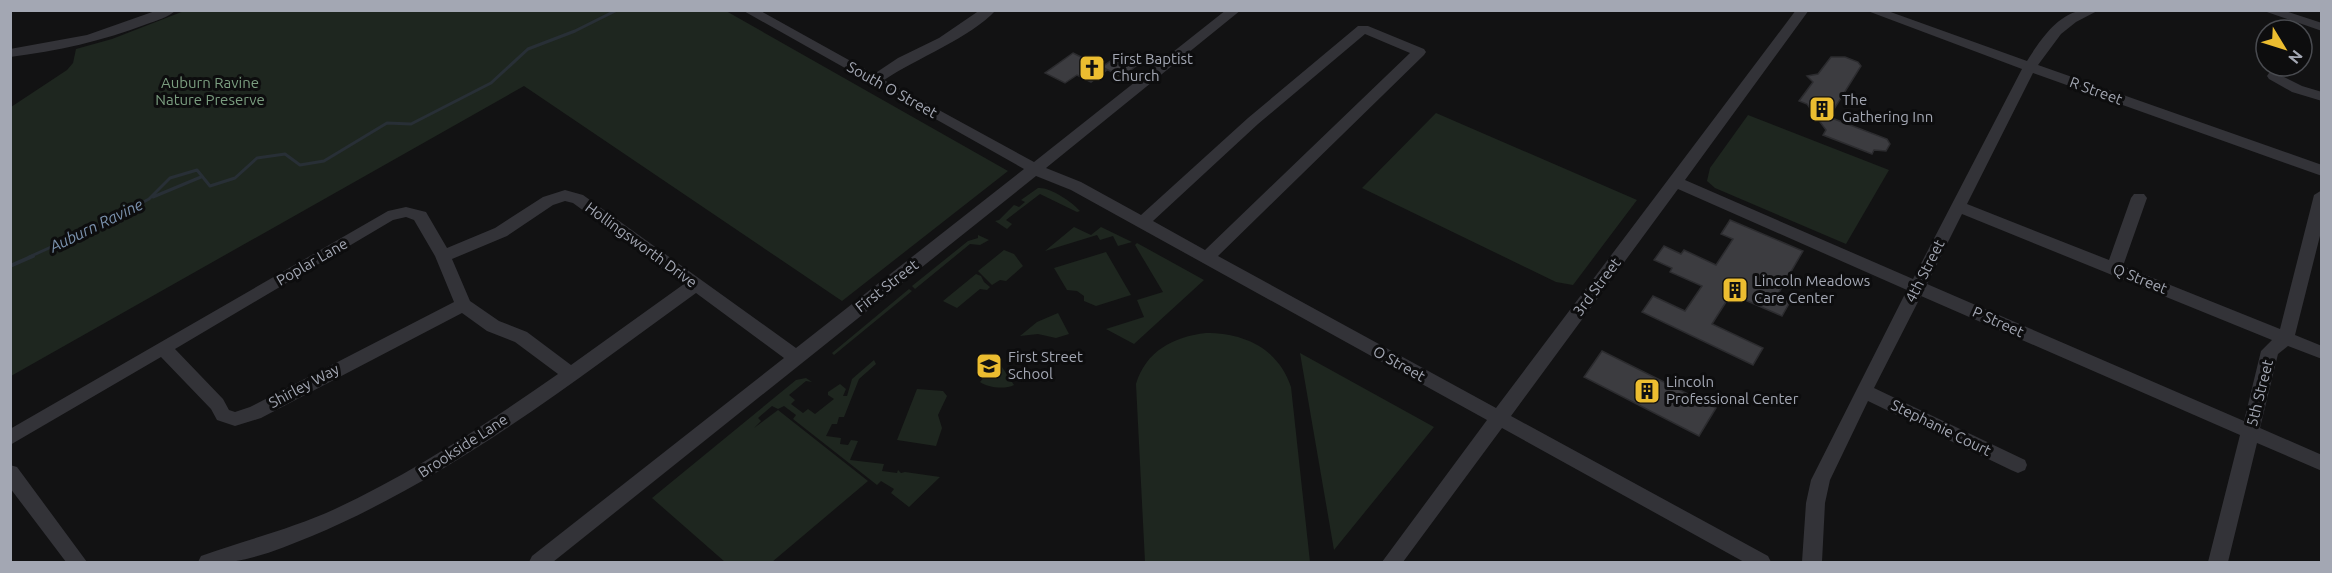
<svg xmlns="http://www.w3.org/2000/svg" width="2332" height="573" viewBox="0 0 2332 573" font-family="Ubuntu,sans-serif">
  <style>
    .green { fill: #1e261f }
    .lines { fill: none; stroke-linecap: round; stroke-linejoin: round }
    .stream-far1 { stroke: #282f36; stroke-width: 3 }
    .stream { stroke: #282f36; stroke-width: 4 }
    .building { fill: #3c3c40; stroke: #2c2c2f; stroke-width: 1.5 }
    .minor { fill: #333338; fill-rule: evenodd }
    .labels { text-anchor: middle; stroke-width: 6; stroke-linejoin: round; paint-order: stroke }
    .poi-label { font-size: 15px; fill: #a3a7b3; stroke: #0d0d0e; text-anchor: start }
    .park-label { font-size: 15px; fill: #7b9e80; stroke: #0d0d0e }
    .street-label { font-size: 15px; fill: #a3a7b3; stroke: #0d0d0e }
    .water-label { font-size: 16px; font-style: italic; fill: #7b92ae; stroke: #0d0d0e }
  </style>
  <rect width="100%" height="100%" fill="#121213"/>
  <path class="green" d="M 184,11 L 726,11 L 1008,171 L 842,301 L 524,86 L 11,376 L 11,107 L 67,70 L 73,63 L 76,49 L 112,39 Z
    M 1436,113 L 1637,200 L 1573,285 L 1556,282 L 1362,188 Z
    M 1748,115 L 1889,170 L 1846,244 L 1715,188 L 1707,181 L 1710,168 Z
    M 1038,188 C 1050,187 1071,201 1080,211 L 1077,212 L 1040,194 L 1006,220 L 1012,224 L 1007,229 L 995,221 L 999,220 L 1014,205 L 1019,207 L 1025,202 L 1021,200 Z
    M 1074,227 L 1091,235 L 1101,227 L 1132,242 L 1118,246 L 1113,236 L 1100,240 L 1097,235 L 1045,251 Z
    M 978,235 L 989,240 L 980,245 L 970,244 L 915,289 L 912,286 L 968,241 L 978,238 Z
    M 1137,243 L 1204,280 L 1134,344 L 1106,329 L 1144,317 L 1137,300 L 1163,292 L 1135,245 Z
    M 1004,250 L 1014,254 L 1023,266 L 1006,281 L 1000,280 L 992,285 L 978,271 Z
    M 1106,252 L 1131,295 L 1096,306 L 1084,301 L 1084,296 L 1077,291 L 1067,290 L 1054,268 Z
    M 976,274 L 981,276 L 984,282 L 990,287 L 987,290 L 980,289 L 957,308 L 943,301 Z
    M 909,289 L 912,291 L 834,355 L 832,353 Z
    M 1058,313 L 1069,334 L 1056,338 L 1038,334 L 1020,336 L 1037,322 Z
    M 1206,333 C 1244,333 1278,348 1291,387 L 1310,562 L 1145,562 L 1136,384 C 1146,351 1173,337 1206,333 Z
    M 1300,353 L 1434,427 L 1334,550 Z
    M 874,360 L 876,364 L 859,379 L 844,417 L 839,417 L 837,424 L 832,424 L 826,436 L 841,438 L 840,444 L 848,445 L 851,440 L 858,441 L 850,460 L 884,464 L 882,471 L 897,473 L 898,470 L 901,473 L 905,472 L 940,477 L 909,507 L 891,493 L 894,489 L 881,481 L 877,485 L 793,419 L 796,415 L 784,406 L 778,409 L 772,406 L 758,418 L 761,421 L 754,428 L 778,410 L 868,481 L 772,562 L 725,562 L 652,498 L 796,380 L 806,378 L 812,382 L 806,381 L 789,395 L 795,400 L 791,404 L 803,413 L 808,409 L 815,414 L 834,399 L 828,395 L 828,392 L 840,384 L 846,389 L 843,396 L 847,396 L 852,379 Z
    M 998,362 L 1000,364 L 1014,385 C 1004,390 987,387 980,382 Z
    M 917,389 L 943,391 L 947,396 L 938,415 L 942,428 L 936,446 L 897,440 Z"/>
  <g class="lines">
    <path class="stream-far1" d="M 153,197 L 201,177
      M 29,257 L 102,224 L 149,199 L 170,178 L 197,170 L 210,186 L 235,178 L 257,158 L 285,154 L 300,165 L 324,161 L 387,123 L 411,124 L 491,83 L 528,49 L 575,31 L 617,10"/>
    <path class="stream" d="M 10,266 L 33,256"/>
  </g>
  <path class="building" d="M 1073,53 L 1107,70 L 1091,82 L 1077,75 L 1065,83 L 1045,73 Z
    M 1122,53 L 1141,62 L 1122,77 L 1102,67 Z
    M 1831,57 L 1845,57 L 1858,62 L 1861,66 L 1829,117 L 1887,139 L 1890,144 L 1886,151 L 1874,150 L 1872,154 L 1823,135 L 1826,130 L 1807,104 L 1799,101 L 1813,82 L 1807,76 L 1818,74 Z
    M 1730,220 L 1803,251 L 1778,294 L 1791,300 L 1782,316 L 1731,294 L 1712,324 L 1763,348 L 1753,365 L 1642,312 L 1653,296 L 1685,311 L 1702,286 L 1670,272 L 1672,268 L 1654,260 L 1664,246 L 1681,254 L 1684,250 L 1716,265 L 1733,239 L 1721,234 Z
    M 1602,351 L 1716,408 L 1699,436 L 1584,377 Z"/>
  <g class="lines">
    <path class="minor" d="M 158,10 L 176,10 C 169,17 156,21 147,24 C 103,41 57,51 10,57 L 10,49 L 87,35 Z
      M 742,10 L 759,10 L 874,74 L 898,58 L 939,38 L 980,10 L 996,10 C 970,38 917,58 884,80 L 1034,162 L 1226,10 L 1241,10 L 1046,168 L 1081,182 L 1141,215 L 1248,118 L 1358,26 L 1368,26 L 1424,49 L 1426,52 L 1424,55 L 1218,256 L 1496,408 L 1796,10 L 1809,10 L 1685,180 L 1913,279 L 2022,69 L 1865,10 L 1885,10 L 2027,61 C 2039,42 2056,16 2079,11 C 2085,9 2093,10 2099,10 L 2076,22 L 2061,34 L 2038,65 L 2322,165 L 2322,176 L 2033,73 L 1967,204 L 2109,260 L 2131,198 L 2134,194 L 2144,194 L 2147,198 L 2123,266 L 2280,329 L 2314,195 L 2322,190 L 2322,228 L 2295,335 L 2322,346 L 2322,359 L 2288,346 L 2278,354 L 2260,428 L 2322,455 L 2322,471 L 2257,443 L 2228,562 L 2208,562 L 2240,435 L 1921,296 L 1874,388 L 2025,460 L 2027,465 L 2025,470 L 2018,473 L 2011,470 L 1868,401 L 1830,480 L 1825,503 L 1822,562 L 1802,562 L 1806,503 L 1811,480 L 1907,290 L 1678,189 L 1511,416 L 1768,556 L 1771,562 L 1744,562 L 1502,428 L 1403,562 L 1382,562 L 1487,420 L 1071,190 L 1036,176 L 553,562 L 529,562 L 532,556 L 784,358 L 696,293 C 573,382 452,477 312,536 C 275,551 238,567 198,562 L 201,556 C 246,540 291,529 335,509 C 414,472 486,424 558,374 L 515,342 L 487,331 L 462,313 L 261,418 L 235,426 L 217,420 L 211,409 L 161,357 L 10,445 L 10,429 L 388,211 L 406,207 L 426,212 L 447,248 L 495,228 L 543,197 L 565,190 L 583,195 L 796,348 L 1024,169 ZM 1365,34 L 1410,53 L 1205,250 L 1153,221 L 1258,124 ZM 565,201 L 573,203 L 684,284 L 571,365 L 527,332 L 499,321 L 470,301 L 452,259 L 507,236 L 553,205 ZM 1962,214 L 2272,340 L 2261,351 L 2244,421 L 1927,284 ZM 406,217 L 414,220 L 435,256 L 454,302 L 250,407 L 235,412 L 229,410 L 223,399 L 175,349 L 393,220 Z
      M 2261,10 L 2282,10 L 2322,23 L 2322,31 Z
      M 2274,72 L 2302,86 L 2322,92 L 2322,101 L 2292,92 L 2269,79 L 2267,76 L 2269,73 Z
      M 10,465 L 17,467 L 87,562 L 66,562 L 10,488 Z"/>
  </g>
  <defs>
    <g id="church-square" transform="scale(1.35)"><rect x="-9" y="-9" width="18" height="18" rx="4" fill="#ecbd30" stroke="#0d0d0e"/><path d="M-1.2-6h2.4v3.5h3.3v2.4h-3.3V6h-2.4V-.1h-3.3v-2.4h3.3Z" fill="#111"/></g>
    <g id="building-square" transform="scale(1.35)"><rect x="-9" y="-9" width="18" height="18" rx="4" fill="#ecbd30" stroke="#0d0d0e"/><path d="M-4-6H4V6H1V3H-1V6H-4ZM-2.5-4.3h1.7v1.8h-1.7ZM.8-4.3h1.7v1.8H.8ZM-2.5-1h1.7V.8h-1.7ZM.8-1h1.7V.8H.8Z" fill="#111"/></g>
    <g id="school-square" transform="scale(1.35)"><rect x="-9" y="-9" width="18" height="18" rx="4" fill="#ecbd30" stroke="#0d0d0e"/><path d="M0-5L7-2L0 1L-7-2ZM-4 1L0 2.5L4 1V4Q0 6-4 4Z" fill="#111"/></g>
  </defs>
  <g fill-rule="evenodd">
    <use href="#church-square" x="1092" y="68"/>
    <use href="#building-square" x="1822" y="109"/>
    <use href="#building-square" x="1735" y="290"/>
    <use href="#school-square" x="989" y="366"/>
    <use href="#building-square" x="1647" y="391"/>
  </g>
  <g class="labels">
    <g class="poi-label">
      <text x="1112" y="64">First Baptist<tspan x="1112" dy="17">Church</tspan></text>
      <text x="1842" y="105">The<tspan x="1842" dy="17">Gathering Inn</tspan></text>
      <text x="1754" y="286">Lincoln Meadows<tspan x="1754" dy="17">Care Center</tspan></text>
      <text x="1008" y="362">First Street<tspan x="1008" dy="17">School</tspan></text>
      <text x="1666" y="387">Lincoln<tspan x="1666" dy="17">Professional Center</tspan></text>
    </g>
    <g class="park-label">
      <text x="210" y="88">Auburn Ravine<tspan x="210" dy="17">Nature Preserve</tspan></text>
    </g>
    <g class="street-label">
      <text transform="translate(892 90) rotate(29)" y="5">South O Street</text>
      <text transform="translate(2096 91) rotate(20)" y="5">R Street</text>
      <text transform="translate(641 245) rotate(36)" y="5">Hollingsworth Drive</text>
      <text transform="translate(312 262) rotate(-30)" y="5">Poplar Lane</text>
      <text transform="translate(1925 271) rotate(-63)" y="5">4th Street</text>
      <text transform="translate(2140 279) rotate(22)" y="5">Q Street</text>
      <text transform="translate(887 286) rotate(-38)" y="5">First Street</text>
      <text transform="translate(1597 287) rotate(-53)" y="5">3rd Street</text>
      <text transform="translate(1998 322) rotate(24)" y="5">P Street</text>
      <text transform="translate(1399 364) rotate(29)" y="5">O Street</text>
      <text transform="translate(304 386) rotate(-28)" y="5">Shirley Way</text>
      <text transform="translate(2260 393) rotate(-76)" y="5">5th Street</text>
      <text transform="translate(1941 428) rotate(26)" y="5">Stephanie Court</text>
      <text transform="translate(463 446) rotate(-33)" y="5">Brookside Lane</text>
    </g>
    <g class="water-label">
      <text transform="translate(96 225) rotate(-26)" y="6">Auburn Ravine</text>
    </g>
  </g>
  <rect width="2332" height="573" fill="none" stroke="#a3a7b3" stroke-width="24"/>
  <g transform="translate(2284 48) rotate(128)"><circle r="28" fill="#0d0d0e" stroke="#494b50" stroke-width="1.5"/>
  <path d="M0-4.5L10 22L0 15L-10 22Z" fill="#ecbd30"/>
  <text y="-9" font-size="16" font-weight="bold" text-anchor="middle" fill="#a3a7b3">N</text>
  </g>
</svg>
